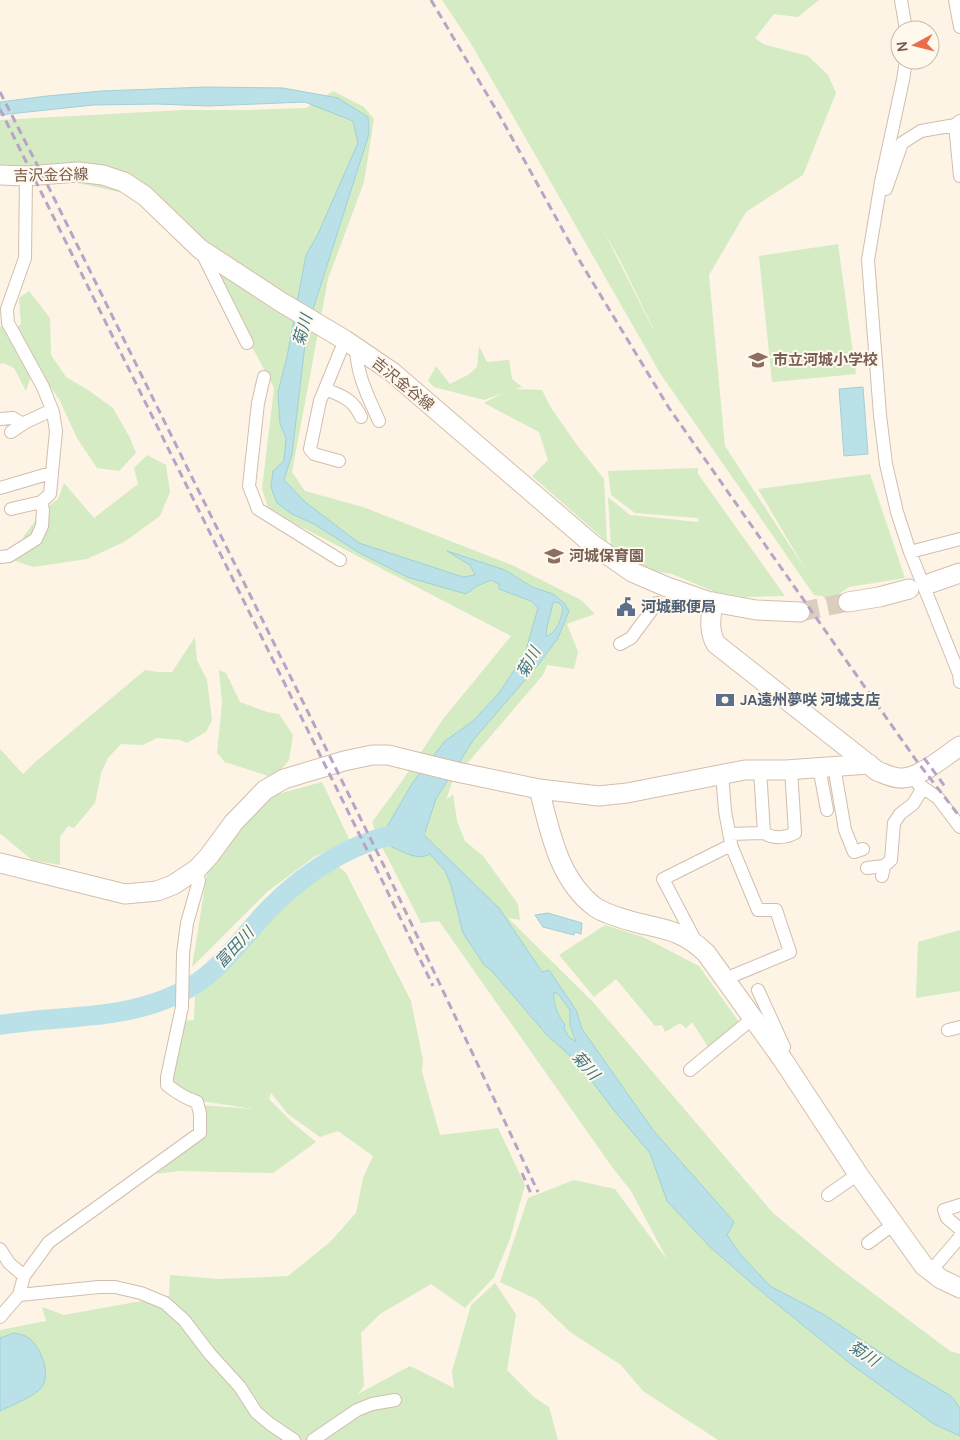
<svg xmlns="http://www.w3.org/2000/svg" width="960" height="1440" viewBox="0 0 960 1440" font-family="Manrope,'Noto Sans JP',sans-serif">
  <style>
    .green { fill: #d4ebc4; fill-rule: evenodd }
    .water { fill: #bae1e7; stroke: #a0d0d9; fill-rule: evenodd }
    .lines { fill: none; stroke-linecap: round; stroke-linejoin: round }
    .river { stroke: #bae1e7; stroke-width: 20 }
    .secondary-tunnel { stroke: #dccebf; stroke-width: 19; stroke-dasharray: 19 9; stroke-linecap: butt }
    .street-casing { stroke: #d1beae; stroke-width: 14 }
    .secondary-casing { stroke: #d4beac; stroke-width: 21 }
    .street { stroke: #fff; stroke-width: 12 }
    .secondary { stroke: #fff; stroke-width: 19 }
    .rail { stroke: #b7a4c7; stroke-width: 3; stroke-dasharray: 8 5; stroke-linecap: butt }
    .labels { text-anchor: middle; stroke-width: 4; stroke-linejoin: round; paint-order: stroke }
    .street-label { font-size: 15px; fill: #775a4a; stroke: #fff8ed }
    .education-label { font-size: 15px; font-weight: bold; fill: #785e54; stroke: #fff8ed; text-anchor: start }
    .service-label { font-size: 15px; font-weight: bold; fill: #4e5e75; stroke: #fff8ed; text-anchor: start }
    .water-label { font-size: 16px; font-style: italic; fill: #3f7884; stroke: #fff8ed }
  </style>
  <rect width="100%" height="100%" fill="#fdf4e6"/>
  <path class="green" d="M 442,0 L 819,0 L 798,17 L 774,14 L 755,38 L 763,44 L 808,56 L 828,75 L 836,93 L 803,175 L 746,212 L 709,275 L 725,446 L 807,572 L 758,489 L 870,474 L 905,578 L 849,587 L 827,602 L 823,596 L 814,595 L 660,373 L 517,123 L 470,42 ZM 603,230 L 620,260 L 654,330 L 653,329 Z
    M 333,91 L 364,107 L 374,119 L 364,182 L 328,279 L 292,472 L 305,491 L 363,507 L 512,565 L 581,600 L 595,614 L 567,624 L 578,652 L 574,669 L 547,665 L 543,675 L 453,780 L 446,800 L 453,794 L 457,821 L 465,841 L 483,856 L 518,904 L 520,920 L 508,918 L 593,1002 L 773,1213 L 837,1266 L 950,1351 L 960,1354 L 960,1440 L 718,1440 L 643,1391 L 621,1365 L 570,1332 L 536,1299 L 500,1282 L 528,1198 L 574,1180 L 615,1189 L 668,1261 L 631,1191 L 612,1167 L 439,921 L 421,923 L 378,839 L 372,822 L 400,784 L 443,719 L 511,636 L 269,510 L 262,489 L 274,388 L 200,249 L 128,194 L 0,166 L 0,120 L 183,110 L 248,110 L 306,108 Z
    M 838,244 L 856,374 L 772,382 L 759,256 Z
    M 29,291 L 50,318 L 51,355 L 66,377 L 88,390 L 113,408 L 130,438 L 136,453 L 119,471 L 97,468 L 77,438 L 59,399 L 35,365 L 26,391 L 14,368 L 3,363 L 0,364 L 0,326 L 12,330 L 21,324 L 19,298 Z
    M 479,346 L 487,362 L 509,360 L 512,379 L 522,387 L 516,389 L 542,390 L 551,408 L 577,445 L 604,479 L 607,542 L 532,476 L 548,460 L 539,432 L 484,403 L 503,393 L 484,400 L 434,387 L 428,381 L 436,366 L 450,384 L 468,375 L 477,367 Z
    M 147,455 L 166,465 L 170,492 L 160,516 L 124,542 L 87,559 L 33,567 L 13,560 L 24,536 L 43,510 L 58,499 L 64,483 L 94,518 L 138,484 L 134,468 Z
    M 698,468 L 698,474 L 785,596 L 745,597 L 715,592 L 672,574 L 647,570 L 611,547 L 608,497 L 630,515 L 698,522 L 698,518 L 635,513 L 611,495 L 608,471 Z
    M 195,637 L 197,660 L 207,680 L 212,720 L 206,732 L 187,743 L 180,740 L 157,738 L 143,745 L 121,744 L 108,758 L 101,773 L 95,803 L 74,828 L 68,826 L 60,837 L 60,865 L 32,860 L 2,835 L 0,834 L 0,749 L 23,774 L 34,763 L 145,670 L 158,672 L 172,672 Z
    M 219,670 L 226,673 L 240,702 L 267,712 L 279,714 L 293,735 L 289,760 L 274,778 L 225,762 L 217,753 L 222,703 Z
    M 322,782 L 350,841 L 314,857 L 267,892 L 192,967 L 208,867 L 244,824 L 275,795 Z
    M 335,863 L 346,873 L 411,1001 L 423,1060 L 422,1072 L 440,1135 L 498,1128 L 525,1185 L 510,1239 L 494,1277 L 465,1308 L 431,1284 L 380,1314 L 361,1333 L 364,1386 L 358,1394 L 410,1366 L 454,1388 L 452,1371 L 471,1305 L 495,1283 L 516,1314 L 507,1370 L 535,1398 L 549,1407 L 558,1440 L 0,1440 L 0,1330 L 46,1321 L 42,1307 L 64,1315 L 169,1296 L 170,1275 L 219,1279 L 288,1276 L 330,1242 L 356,1213 L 363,1178 L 373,1156 L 338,1131 L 320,1137 L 288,1114 L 271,1093 L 269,1099 L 293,1123 L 316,1142 L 273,1173 L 180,1171 L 156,1174 L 195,1143 L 199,1105 L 254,1109 L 201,1101 L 178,1093 L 171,1075 L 182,1021 L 194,1020 L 195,993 L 240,952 L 252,930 L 282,904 L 301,881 Z
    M 605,925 L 643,937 L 699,966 L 739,1022 L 708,1047 L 692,1022 L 686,1028 L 680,1023 L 665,1032 L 662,1025 L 655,1026 L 616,979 L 594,997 L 559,955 Z
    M 960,930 L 960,991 L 916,998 L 918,942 Z"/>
  <path class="water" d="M 206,87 L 283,88 L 338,98 L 368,117 L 369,134 L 307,328 L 292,454 L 284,480 L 304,501 L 359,543 L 463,577 L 475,575 L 470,565 L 447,551 L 505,570 L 532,587 L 553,594 L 564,603 L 569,611 L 558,638 L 538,665 L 474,739 L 436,799 L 424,835 L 499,908 L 542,972 L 549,970 L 576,1010 L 582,1029 L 653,1130 L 734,1222 L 727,1235 L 740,1254 L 770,1286 L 823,1314 L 902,1367 L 951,1396 L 960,1408 L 960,1436 L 934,1424 L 852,1365 L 756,1287 L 710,1247 L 667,1201 L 650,1153 L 612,1108 L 580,1065 L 547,1035 L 491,970 L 484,965 L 463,933 L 451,885 L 445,871 L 430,854 C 417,861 404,852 392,847 L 385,830 L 413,782 L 445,741 L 473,721 L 499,693 L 525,654 L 538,608 L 531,601 L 499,589 L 499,584 L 491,580 L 477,586 L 466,594 L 407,577 L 358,552 L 314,524 L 292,514 L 277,503 L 271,487 L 273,471 L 284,461 L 286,438 L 280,424 L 278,392 L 287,357 L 306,255 L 318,234 L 358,143 L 353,121 L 305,102 L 208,106 L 157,104 L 93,105 L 0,115 L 0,102 L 47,96 L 102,91 ZM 553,602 L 559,603 L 563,607 C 562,619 557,632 546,637 C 546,625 551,614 553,602 ZM 554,992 L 559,995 L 570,1010 L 570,1025 L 576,1042 L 568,1036 L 564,1028 L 565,1025 C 558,1015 553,1005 554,992 Z
    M 863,387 L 868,454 L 844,456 L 839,389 Z
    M 548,913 L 582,923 L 581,934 L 575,932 L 574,935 L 543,927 L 535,915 Z
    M 14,1333 C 19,1334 25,1335 29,1338 C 41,1348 52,1374 41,1388 C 35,1396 10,1406 0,1411 L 0,1338 Z"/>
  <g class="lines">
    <path class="river" d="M 0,1025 C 65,1014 129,1022 189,988 C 223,968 243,936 270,908 C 306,871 362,834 415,833"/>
    <path class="secondary-tunnel" d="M 800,612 L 848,602"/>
    <g class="street-casing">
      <path id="street" d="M 901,0 L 906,30
        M 955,0 L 960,27
        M 906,60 L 903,80 L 881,182 L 868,260 L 880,415 L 886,464 L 897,512 L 910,552 L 959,674 L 960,682
        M 955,125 L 960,176
        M 886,189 L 902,143 L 921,131 L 955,125 L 960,121
        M 201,251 L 247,343
        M 356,348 C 357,376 368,396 379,421
        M 264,377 L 258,403 L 249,486 L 258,509 L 340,560
        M 325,389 C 342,396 353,399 361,417
        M 0,419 L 13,418 L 23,424
        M 11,432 L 26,422 L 52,410
        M 339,461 L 314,454 L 310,449 L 320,401 L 345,340
        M 0,488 L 51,473
        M 11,509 L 41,502
        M 910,552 L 960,539
        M 0,557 L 9,556 L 36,539 L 42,526 L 43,510 L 41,502 L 50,494 L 56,431 L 53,412 L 43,387 L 8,323 L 7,309 L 25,258 L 26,176
        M 620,644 L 631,638 L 657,603
        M 834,766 L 845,830 L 854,852 L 863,849
        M 819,767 L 827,810
        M 722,773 L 725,811 L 731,843
        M 918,784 L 938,798 L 960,827
        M 764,833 C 773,839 786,838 795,833 L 791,769
        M 729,834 L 764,833 L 760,770
        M 867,868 L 884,866
        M 882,876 L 884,866 L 891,860 L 894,823 L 900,814 L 913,804 L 923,788
        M 696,942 L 663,879 L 731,845 L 758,910 L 776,910 L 790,952 L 725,979
        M 758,990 L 784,1047 L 777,1052
        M 948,1030 L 960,1027
        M 690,1070 L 753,1018
        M 828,1195 L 858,1174
        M 960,1205 L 944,1210 L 947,1218 L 960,1229
        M 868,1243 L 894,1224
        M 0,1249 L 9,1263 L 24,1276
        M 930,1272 L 960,1237
        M 19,1295 L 99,1287 L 115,1287 L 141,1293 L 165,1303 L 184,1320 L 210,1354 L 240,1387 L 256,1412 L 270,1424 L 294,1440
        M 0,1317 L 19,1295 L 24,1276 L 49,1242 L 200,1133 L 200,1114 L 197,1102 C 185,1098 177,1093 167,1085 L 167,1077 L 182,1007 L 183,954 L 187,923 L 199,881 L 197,869
        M 313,1440 L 357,1410 L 372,1404 L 395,1400"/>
    </g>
    <g class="secondary-casing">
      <path id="secondary" d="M 0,175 L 26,176 L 78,172 L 103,175 L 124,182 L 145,196 L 200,249 L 281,302 L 345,340 L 392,372 L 592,544 L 632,572 L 667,587 L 707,601 L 756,610 L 800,612
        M 931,583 L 960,573
        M 713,602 C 711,617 708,630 716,644 L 877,771 C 885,774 894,779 903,778 C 921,777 945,756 960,746
        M 848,602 L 879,597 L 909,589
        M 539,789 C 550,831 558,879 595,907 C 607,915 624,919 638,923 C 667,930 683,931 706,953 L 783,1060 L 858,1174 L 924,1266 L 941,1279 L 960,1288
        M 0,863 L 125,894 L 157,891 L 173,885 L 197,869 L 209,856 L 234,822 L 265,790 L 284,779 L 344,761 L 372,755 L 388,755 L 457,772 L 539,789 L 599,796 L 627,793 L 745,770 L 786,770 L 869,764"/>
    </g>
    <use href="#street" class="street"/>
    <use href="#secondary" class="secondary"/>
    <path class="rail" d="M 431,0 L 501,118 L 581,263 L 669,408 L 916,760 L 960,817
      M 0,92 L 51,192 L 386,870 L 538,1192
      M 0,109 L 379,874 L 433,986
      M 924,758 L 946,788
      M 522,1173 L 532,1196"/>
  </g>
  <defs>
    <g id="school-bare" transform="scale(1.5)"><path d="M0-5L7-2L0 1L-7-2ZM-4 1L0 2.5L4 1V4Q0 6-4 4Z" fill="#8d6e63" stroke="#fff8ed" stroke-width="2.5" paint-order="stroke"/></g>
    <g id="civic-bare" transform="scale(1.5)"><path d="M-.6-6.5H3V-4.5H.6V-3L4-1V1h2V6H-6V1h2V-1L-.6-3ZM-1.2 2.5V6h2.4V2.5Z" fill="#5c6f8a" stroke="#fff8ed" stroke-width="2.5" paint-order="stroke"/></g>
    <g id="bank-bare" transform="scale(1.5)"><path d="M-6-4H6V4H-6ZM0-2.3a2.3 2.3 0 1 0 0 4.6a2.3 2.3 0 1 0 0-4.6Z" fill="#5c6f8a" stroke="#fff8ed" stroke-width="2.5" paint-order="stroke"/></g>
  </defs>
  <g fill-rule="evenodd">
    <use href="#school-bare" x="758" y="360"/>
    <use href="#school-bare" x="554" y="556"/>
    <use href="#civic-bare" x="626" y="607"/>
    <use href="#bank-bare" x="725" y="700"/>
  </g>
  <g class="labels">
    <g class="street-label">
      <text transform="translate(51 175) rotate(-1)" y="5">吉沢金谷線</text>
      <text transform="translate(403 384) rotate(39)" y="5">吉沢金谷線</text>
    </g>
    <g class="education-label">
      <text x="773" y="365">市立河城小学校</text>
      <text x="569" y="561">河城保育園</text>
    </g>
    <g class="service-label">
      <text x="641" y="612">河城郵便局</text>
      <text x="740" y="705">JA遠州夢咲 河城支店</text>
    </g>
    <g class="water-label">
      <text transform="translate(302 330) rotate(-74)" y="6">菊川</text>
      <text transform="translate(528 662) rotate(-61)" y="6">菊川</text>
      <text transform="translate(234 947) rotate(-47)" y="6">富田川</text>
      <text transform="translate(586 1065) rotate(48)" y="6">菊川</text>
      <text transform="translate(864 1353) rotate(34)" y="6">菊川</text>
    </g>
  </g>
  <g transform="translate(915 45) rotate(263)"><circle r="24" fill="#fff8ed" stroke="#c9b9ac"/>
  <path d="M0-4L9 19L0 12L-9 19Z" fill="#e96d49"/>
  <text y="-8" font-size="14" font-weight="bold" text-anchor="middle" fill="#775a4a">N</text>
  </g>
</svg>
